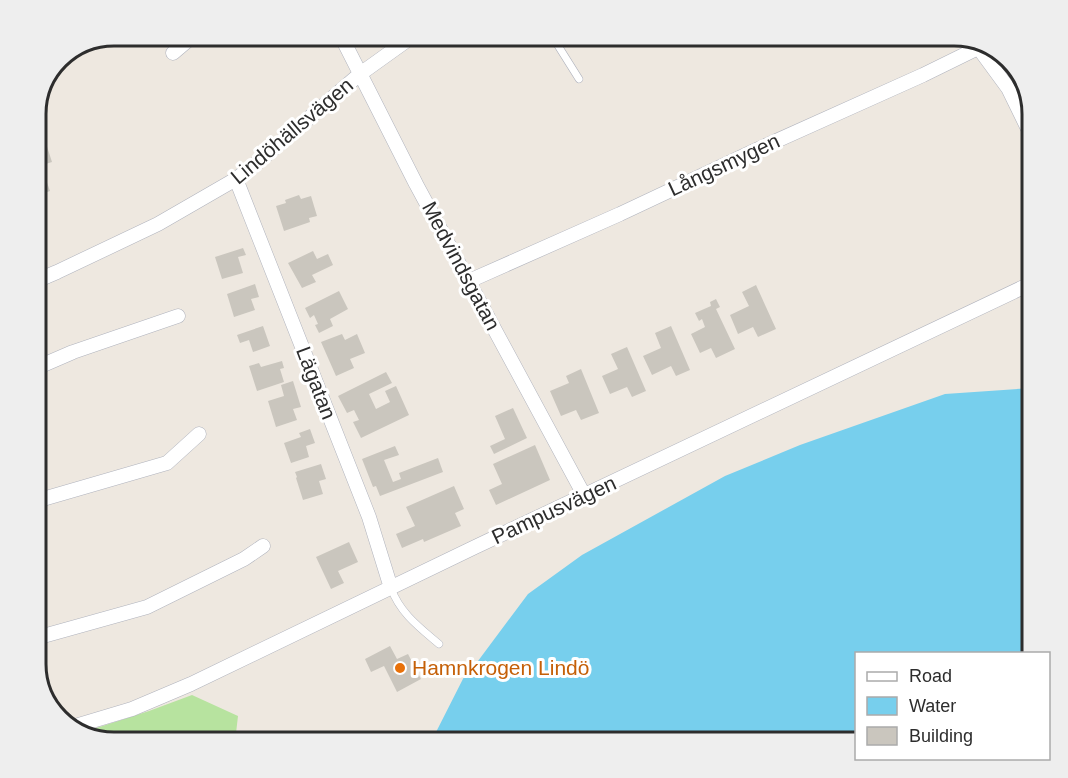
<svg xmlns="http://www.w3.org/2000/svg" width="1068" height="778" viewBox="0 0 1068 778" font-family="Arial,sans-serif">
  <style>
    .green { fill: #b7e39f }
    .water { fill: #77cfed }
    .building { fill: #cac6be }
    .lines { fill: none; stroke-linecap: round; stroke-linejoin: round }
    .service-casing { stroke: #b0b3bd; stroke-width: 8 }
    .minor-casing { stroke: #b0b3bd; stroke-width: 15 }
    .service { stroke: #fff; stroke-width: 7 }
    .minor { stroke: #fff; stroke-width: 14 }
    .food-dot { fill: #e8710a; stroke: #fff; stroke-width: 2 }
    .labels { text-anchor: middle; stroke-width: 6; stroke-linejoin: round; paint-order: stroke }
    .street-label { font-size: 21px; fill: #2d2d2d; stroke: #fff }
    .food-label { font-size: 21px; fill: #c56008; stroke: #fff; text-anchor: start }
    .rim { fill: none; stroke: #2d2d2d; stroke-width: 3 }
  </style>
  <rect width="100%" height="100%" fill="#eee8e0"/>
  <path class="green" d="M 192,695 L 238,716 L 235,742 L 115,742 L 84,732 L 149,711 Z"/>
  <path class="water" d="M 1032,388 L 1032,653 L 856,654 L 856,742 L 431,742 L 468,669 L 478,661 L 528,594 L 582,555 L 725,476 L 800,445 L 945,394 Z"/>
  <path class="building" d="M 42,131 L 52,162 L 36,167 L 36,133 Z
    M 44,174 L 50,191 L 36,196 L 36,177 Z
    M 299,195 L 301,199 L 311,196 L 317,216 L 309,218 L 310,222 L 284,231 L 276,206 L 286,203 L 285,200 Z
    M 243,248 L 246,255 L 238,257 L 243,273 L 222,279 L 215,257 Z
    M 313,251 L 317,259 L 328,254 L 333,265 L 312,275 L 316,282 L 302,288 L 288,263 Z
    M 255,284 L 259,297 L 251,299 L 255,310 L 234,317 L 227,294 Z
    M 756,285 L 776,329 L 758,337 L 753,327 L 738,334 L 730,315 L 749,306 L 742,292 Z
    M 339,291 L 348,309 L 330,319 L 333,326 L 319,333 L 315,325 L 318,324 L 314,315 L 310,318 L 305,308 Z
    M 716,299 L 720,307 L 716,309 L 735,349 L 716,358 L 711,348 L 700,353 L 691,334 L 705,327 L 702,319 L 699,321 L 695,313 L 711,306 L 710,302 Z
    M 263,326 L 270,346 L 253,352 L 249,340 L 240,343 L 237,335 Z
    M 671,326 L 690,370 L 676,376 L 671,366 L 652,375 L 643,356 L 661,348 L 655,333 Z
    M 342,334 L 345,340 L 357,334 L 365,353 L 350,359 L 354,368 L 336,376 L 321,342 Z
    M 627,347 L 646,391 L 632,397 L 627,387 L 610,394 L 602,376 L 618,369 L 611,354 Z
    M 282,361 L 284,368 L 280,369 L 284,382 L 257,391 L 249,366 L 259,363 L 261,367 Z
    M 581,369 L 599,413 L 581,420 L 576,410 L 561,416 L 550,391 L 569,383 L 566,376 Z
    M 386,372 L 392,383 L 369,394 L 376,409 L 390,402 L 385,391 L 396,386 L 409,415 L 361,438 L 353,422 L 359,420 L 354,410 L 347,413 L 338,396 Z
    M 293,381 L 301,407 L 293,409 L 297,420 L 276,427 L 268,401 L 284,396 L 281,385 Z
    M 513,408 L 527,438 L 494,454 L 490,446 L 505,439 L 495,416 Z
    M 310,429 L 315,443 L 306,446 L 309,457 L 291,463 L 284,443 L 301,437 L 299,433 Z
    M 535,445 L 550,480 L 496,505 L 489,490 L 502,484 L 493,464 Z
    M 395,446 L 399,455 L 384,460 L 393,482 L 401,479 L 399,473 L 438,458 L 443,472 L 380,496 L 376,486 L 373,487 L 362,459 Z
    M 321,464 L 326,479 L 319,481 L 323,494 L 303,500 L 296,478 L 297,477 L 295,472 Z
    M 454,486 L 464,509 L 455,513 L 461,526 L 424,542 L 423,539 L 402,548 L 396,534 L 415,526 L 406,507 Z
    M 349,542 L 358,562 L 338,571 L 344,583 L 331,589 L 316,557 Z
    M 390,646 L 397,659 L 408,654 L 421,679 L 397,692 L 384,666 L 371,672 L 365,659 Z"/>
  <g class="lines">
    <g class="service-casing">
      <path id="service" d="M 552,36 L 579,79
        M 391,588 C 400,613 419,627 439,644"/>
    </g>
    <g class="minor-casing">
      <path id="minor" d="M 341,36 L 416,184 L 584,495
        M 975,43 L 1008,88 L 1032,137
        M 173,53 L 193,36
        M 236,179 L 369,517 L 391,588
        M 36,281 L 57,272 L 158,224 L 236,179 L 258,162 L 360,74 L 413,36
        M 469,281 L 620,214 L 756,150 L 923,75 L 978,48
        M 36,368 L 73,352 L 178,316
        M 36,501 L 167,463 L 199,434
        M 36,638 L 147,607 L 244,559 L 263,546
        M 72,727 L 132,709 L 191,684 L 475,547 L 1032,283"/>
    </g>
    <use href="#service" class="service"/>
    <use href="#minor" class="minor"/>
  </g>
  <circle class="food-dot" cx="400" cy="668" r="6"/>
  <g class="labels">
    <g class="street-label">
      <text transform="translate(292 131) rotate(-40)" y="7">Lindöhällsvägen</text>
      <text transform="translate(724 165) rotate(-25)" y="7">Långsmygen</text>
      <text transform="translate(461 266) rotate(62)" y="7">Medvindsgatan</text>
      <text transform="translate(316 383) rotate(69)" y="7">Lägatan</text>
      <text transform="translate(554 510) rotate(-25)" y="7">Pampusvägen</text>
    </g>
    <g class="food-label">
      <text x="412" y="675">Hamnkrogen Lindö</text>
    </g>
  </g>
  <path d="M0 0H1068V778H0ZM114 46H954A68 68 0 0 1 1022 114V664A68 68 0 0 1 954 732H114A68 68 0 0 1 46 664V114A68 68 0 0 1 114 46Z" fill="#eee" fill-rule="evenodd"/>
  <path class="rim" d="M114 46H954A68 68 0 0 1 1022 114V664A68 68 0 0 1 954 732H114A68 68 0 0 1 46 664V114A68 68 0 0 1 114 46Z"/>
  <rect x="855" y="652" width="195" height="108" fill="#ffffff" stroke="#ababab" stroke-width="1.5"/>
  <rect x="867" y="672" width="30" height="9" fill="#ffffff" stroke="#ababab" stroke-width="1.5"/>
  <text x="909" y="682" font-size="18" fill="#2d2d2d">Road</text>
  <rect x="867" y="697" width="30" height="18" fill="#77cfed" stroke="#ababab" stroke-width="1.5"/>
  <text x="909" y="712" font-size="18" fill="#2d2d2d">Water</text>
  <rect x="867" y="727" width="30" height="18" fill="#cac6be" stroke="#ababab" stroke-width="1.5"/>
  <text x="909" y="742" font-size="18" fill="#2d2d2d">Building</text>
</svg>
